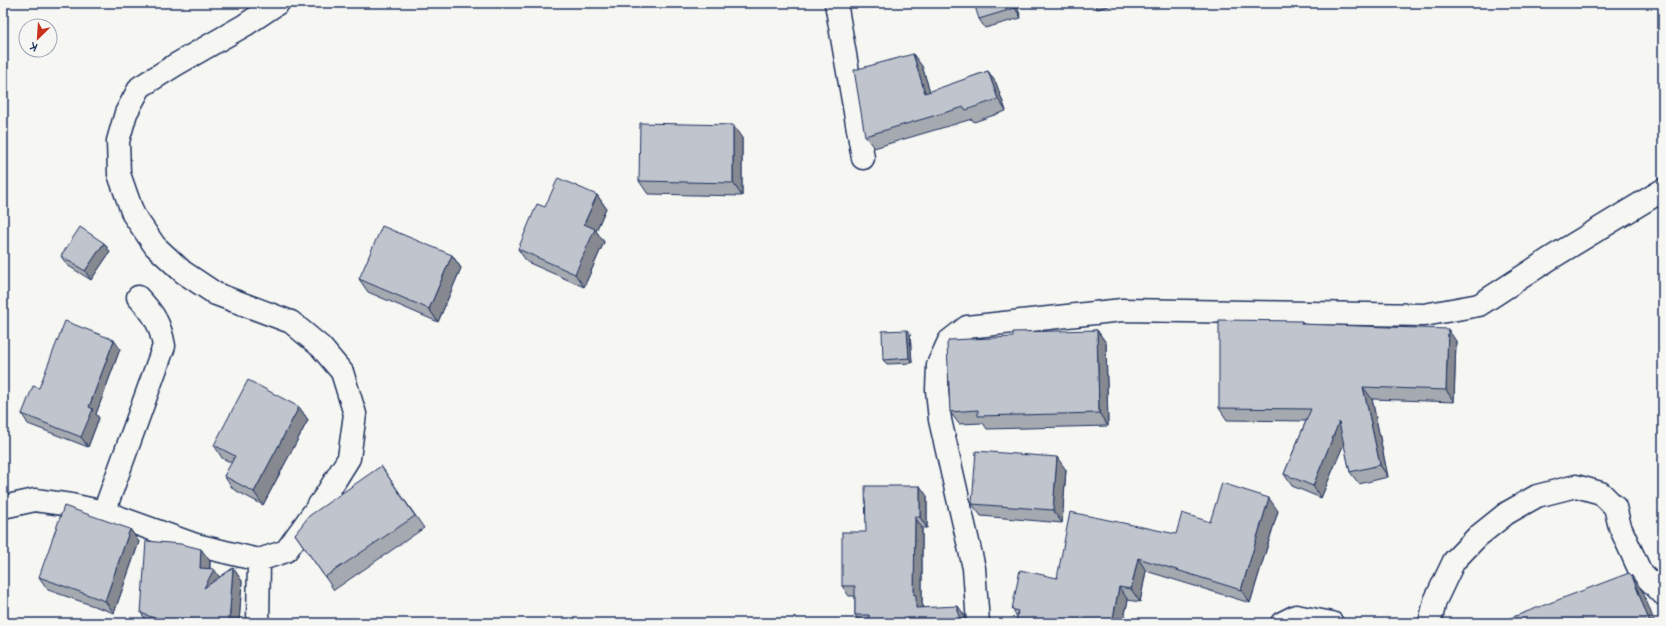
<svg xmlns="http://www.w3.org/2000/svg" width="1666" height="626" viewBox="0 0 1666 626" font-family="Pangolin,sans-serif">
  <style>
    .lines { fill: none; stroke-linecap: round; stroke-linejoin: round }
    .minor-casing { stroke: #1b2f5e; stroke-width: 25 }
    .minor { stroke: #f6f6f2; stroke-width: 22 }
    .wall { fill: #a5a9b0; stroke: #1b2f5e }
    .shaded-wall { fill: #868990; stroke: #1b2f5e }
    .building { fill: #c0c4cd; stroke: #1b2f5e }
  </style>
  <rect width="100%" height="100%" fill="#f6f6f2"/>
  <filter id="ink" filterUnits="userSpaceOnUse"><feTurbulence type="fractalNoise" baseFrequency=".025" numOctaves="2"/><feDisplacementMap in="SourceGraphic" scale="8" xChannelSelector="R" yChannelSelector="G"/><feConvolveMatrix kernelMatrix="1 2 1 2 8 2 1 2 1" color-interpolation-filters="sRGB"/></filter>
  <g filter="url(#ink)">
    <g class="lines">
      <g class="minor-casing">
        <path id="minor" d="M 836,3 L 863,158
          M 3,507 L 35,500 L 71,505 L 104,512 L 196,545 L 259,560 L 286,551 L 324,498 L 349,458 L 355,414 L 342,372 L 321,347 L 291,322 L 216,294 L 183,272 L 155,246 L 133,214 L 119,174 L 118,141 L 126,113 L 140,87 L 177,64 L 245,25 L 278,3
          M 104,512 L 164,346 C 160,323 154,314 138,297
          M 258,623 L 259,560
          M 978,623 L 974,568 L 940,420 L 937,390 L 938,365 L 949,341 L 967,327 L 1122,310 L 1424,315 L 1479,305 L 1551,258 L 1663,190
          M 1282,623 L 1296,616 L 1332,623
          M 1430,623 L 1435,601 L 1454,561 L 1477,537 L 1507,513 L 1537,496 L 1576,486 L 1601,493 L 1615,507 L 1620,527 L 1640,571 L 1663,594"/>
      </g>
      <use href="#minor" class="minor"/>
    </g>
    <path class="wall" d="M 1016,3 L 1021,18 L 985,28 L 979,19 Z
      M 1093,3 L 1120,3 L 1097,9 Z
      M 922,66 L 930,92 L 988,71 L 996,83 L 1006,111 L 974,122 L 972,119 L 874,148 L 865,136 Z
      M 742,138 L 742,196 L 648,194 L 639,181 Z
      M 597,195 L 606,208 L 596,231 L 604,242 L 584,287 L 527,262 L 518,249 L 545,207 Z
      M 104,243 L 110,252 L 91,280 L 67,265 L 61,256 Z
      M 452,255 L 461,268 L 438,322 L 368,292 L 359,279 Z
      M 1302,321 L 1303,324 L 1456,341 L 1454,402 L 1372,399 L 1388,477 L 1359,484 L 1350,472 L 1344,443 L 1321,498 L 1292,486 L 1284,474 L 1306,421 L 1227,420 L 1219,408 Z
      M 1097,330 L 1106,343 L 1108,426 L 987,429 L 983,423 L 959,424 L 950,412 L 1013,337 Z
      M 910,334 L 912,363 L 887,364 L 883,360 Z
      M 120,349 L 96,414 L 99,418 L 88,447 L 28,424 L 22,414 L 39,388 Z
      M 299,407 L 308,420 L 263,505 L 233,489 L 224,476 L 232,463 L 222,458 L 214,445 Z
      M 381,466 L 424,528 L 334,590 L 295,534 Z
      M 1066,470 L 1062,523 L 981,516 L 972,504 Z
      M 927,496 L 927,528 L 922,528 L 922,604 L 923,605 L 923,607 L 965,616 L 966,623 L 860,623 L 855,615 L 855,596 L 849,596 L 842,586 L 866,532 Z
      M 1278,511 L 1250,603 L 1146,571 L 1140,602 L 1128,600 L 1123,623 L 1016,623 L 1017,617 L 1012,609 L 1057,578 L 1210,522 Z
      M 130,529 L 139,542 L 114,613 L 48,590 L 39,577 Z
      M 210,561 L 210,569 L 220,577 L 233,568 L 242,581 L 239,623 L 148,623 L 141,613 Z"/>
    <path class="shaded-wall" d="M 1013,3 L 1016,3 L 1021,18 L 1015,8 Z
      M 913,54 L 922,66 L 934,105 L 925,93 Z
      M 988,71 L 996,83 L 1006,111 L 998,99 Z
      M 733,125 L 742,138 L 742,196 L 733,183 Z
      M 597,195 L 606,208 L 596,231 L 604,242 L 584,287 L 575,274 L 584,224 Z
      M 104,243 L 110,252 L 91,280 L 85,271 Z
      M 452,255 L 461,268 L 438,322 L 429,309 Z
      M 1448,329 L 1456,341 L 1454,402 L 1446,390 Z
      M 907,330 L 910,334 L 912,363 L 909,358 Z
      M 1097,330 L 1106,343 L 1108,426 L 1099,413 Z
      M 114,340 L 120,349 L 96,414 L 99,418 L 88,447 L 81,437 L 89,407 Z
      M 1363,387 L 1372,399 L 1388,477 L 1380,465 Z
      M 299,407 L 308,420 L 263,505 L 254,492 Z
      M 1339,422 L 1348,434 L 1321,498 L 1313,486 Z
      M 1057,457 L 1066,470 L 1062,523 L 1053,510 Z
      M 920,486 L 927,496 L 927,528 L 920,517 Z
      M 1269,498 L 1278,511 L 1250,603 L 1241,590 Z
      M 915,517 L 922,528 L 922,604 L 923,605 L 923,618 L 916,608 L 914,595 Z
      M 130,529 L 139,542 L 114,613 L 105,601 Z
      M 201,549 L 210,561 L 209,578 L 214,569 L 223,582 L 204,588 L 200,568 Z
      M 1138,558 L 1146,571 L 1140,602 L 1131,589 Z
      M 233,568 L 242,581 L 239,623 L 229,623 Z
      M 1632,576 L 1643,592 L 1655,623 L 1650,623 Z
      M 1119,587 L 1128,600 L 1123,623 L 1112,623 Z
      M 958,606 L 965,616 L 966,623 L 961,623 L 958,614 Z"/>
    <path class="building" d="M 974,3 L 1013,3 L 1015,8 L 979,19 Z
      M 913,54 L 925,93 L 988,71 L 998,99 L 966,110 L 964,107 L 865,136 L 854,70 Z
      M 640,123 L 733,125 L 733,183 L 639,181 Z
      M 558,178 L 597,195 L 584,224 L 595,229 L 575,274 L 518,249 L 537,204 L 545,207 Z
      M 382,226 L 452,255 L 429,309 L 359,279 Z
      M 80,227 L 104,243 L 85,271 L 61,256 Z
      M 1219,320 L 1302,321 L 1301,324 L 1448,329 L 1446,390 L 1363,387 L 1380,465 L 1350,472 L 1339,422 L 1313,486 L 1284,474 L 1311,409 L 1219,408 Z
      M 65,321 L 114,340 L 89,407 L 93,409 L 81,437 L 22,414 L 33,386 L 39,388 Z
      M 907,330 L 909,358 L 883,360 L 882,331 Z
      M 1097,330 L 1099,413 L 978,416 L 978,410 L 950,412 L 947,344 L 949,340 L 1013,337 L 1013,332 Z
      M 248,380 L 299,407 L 254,492 L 224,476 L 235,456 L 214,445 Z
      M 976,451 L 1057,457 L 1053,510 L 972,504 Z
      M 381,466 L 415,516 L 325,577 L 295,534 L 309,516 Z
      M 1222,483 L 1269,498 L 1241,590 L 1138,558 L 1131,589 L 1119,587 L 1112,623 L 1016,623 L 1018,611 L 1012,609 L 1020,570 L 1057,578 L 1070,512 L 1176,534 L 1182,513 L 1210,522 Z
      M 865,486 L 920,486 L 920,517 L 915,517 L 914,595 L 916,595 L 916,608 L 958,606 L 958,614 L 961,620 L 961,623 L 870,623 L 869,615 L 855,615 L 855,586 L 842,586 L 842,532 L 866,532 Z
      M 64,506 L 130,529 L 105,601 L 39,577 Z
      M 146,541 L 181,544 L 201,549 L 200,568 L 214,569 L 204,588 L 233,568 L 229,623 L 154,618 L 141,613 Z
      M 1629,573 L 1632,576 L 1650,623 L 1497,623 Z"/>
  </g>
  <rect width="1666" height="626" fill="none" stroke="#f6f6f2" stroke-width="16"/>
  <rect x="8" y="8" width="1650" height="610" fill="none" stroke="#1b2f5e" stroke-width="1.5" filter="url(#ink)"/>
  <g transform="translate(38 38) rotate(205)"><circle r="19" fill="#f6f6f2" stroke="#9ea6b7"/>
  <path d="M0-3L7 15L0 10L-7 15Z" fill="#c8321e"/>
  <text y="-6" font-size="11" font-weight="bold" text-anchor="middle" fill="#1b2f5e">K</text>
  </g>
</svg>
